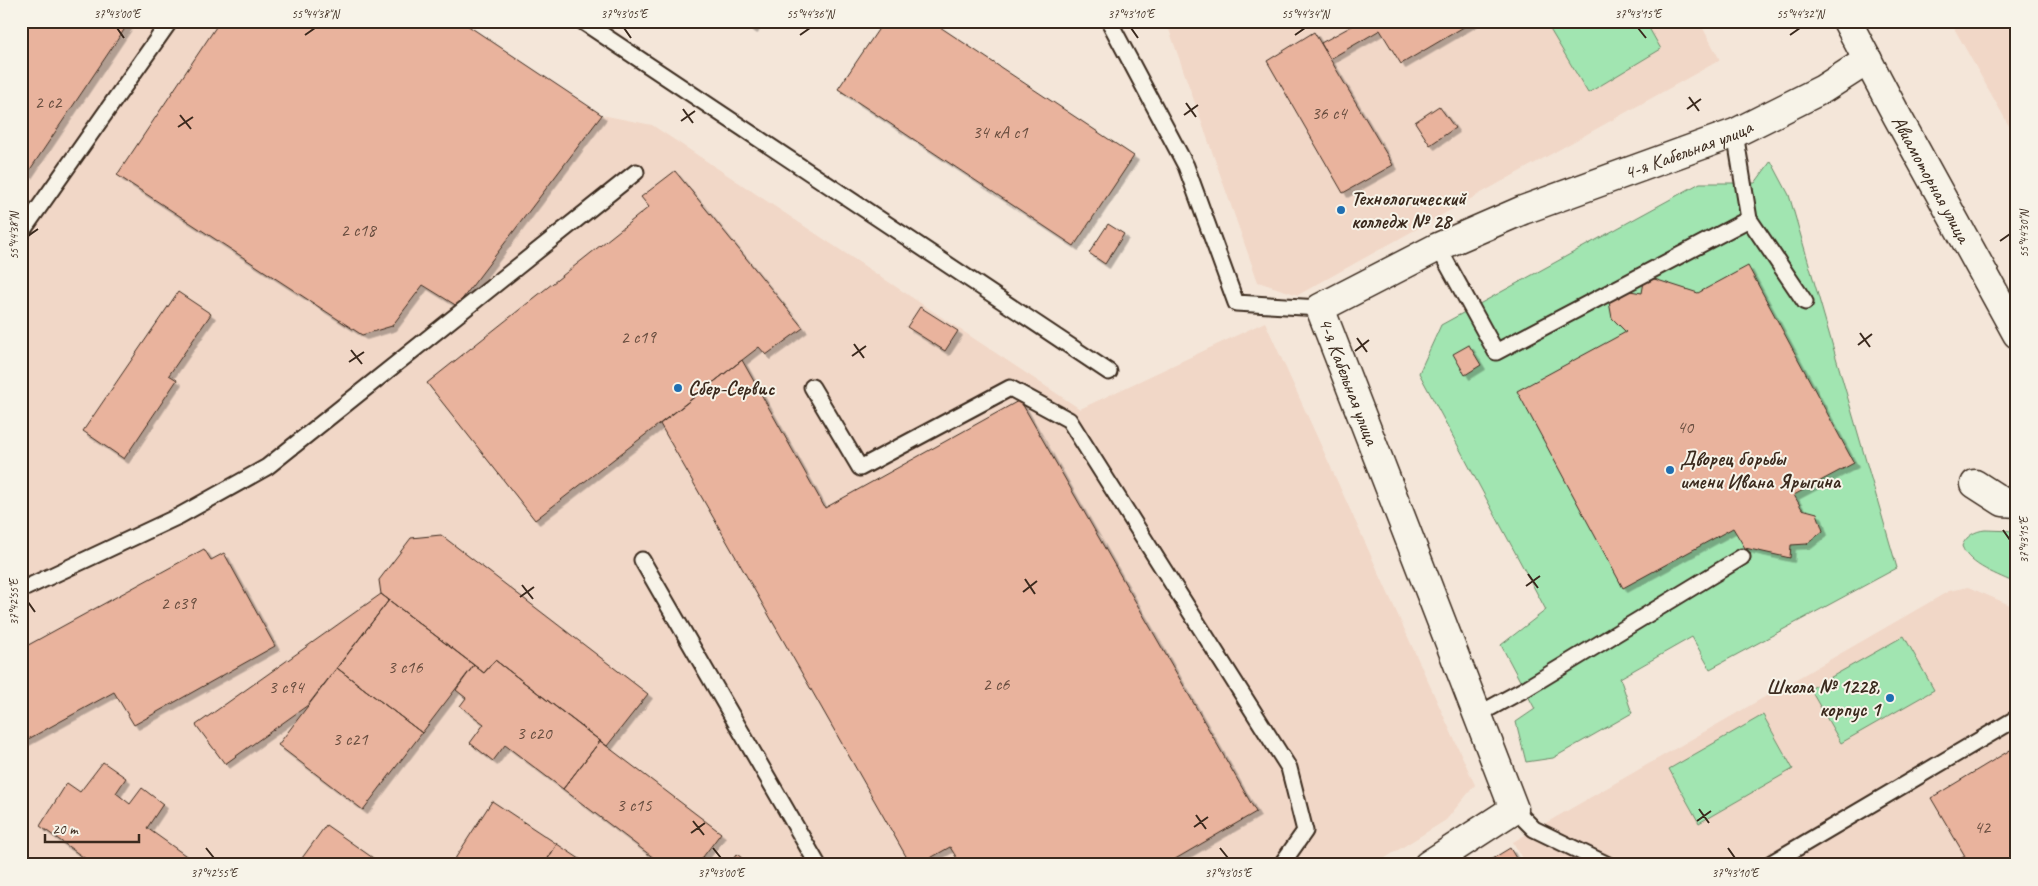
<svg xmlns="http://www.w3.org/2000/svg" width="2038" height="886" viewBox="0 0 2038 886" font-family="Caveat,sans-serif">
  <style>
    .built { fill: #f1d7c7 }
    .green { fill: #a1e5b1; stroke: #6e8868 }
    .building { fill: #e9b39d; stroke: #3b2a1e; filter: url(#shadow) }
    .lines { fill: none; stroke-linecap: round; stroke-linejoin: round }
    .lane-casing { stroke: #3b2a1e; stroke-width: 19 }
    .street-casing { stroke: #3b2a1e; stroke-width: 31 }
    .secondary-casing { stroke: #3b2a1e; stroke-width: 31 }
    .lane { stroke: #f7f3e8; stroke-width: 15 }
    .street { stroke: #f7f3e8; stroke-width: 28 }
    .secondary { stroke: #f7f3e8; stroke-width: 28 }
    .ticks { fill: none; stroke: #3b2a1e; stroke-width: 2 }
    .poi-dot { fill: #1f6fb2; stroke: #f7f3e8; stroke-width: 2 }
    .labels { text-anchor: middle; stroke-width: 4; stroke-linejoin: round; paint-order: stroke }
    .number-label { font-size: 18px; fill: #664c3e }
    .street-label { font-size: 20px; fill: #3b2a1e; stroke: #f7f3e8 }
    .poi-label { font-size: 20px; font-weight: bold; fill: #3b2a1e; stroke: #f7f3e8; text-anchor: start }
    .neatline { fill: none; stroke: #3b2a1e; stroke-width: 2 }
    .ticks-label { font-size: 12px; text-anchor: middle; fill: #3b2a1e }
  </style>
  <defs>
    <filter id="shadow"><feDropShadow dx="4.5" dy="4.5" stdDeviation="0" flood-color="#0004"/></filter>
  </defs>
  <rect width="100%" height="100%" fill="#f4e6d9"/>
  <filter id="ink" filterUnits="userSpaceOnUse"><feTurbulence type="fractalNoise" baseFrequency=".02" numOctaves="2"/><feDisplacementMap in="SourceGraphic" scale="10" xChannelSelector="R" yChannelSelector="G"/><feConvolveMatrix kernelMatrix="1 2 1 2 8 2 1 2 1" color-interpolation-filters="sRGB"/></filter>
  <g filter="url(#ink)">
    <path class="built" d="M 21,21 L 461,21 L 602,115 L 652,125 L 1080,409 L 1265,322 L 1475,785 L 1446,820 L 1374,865 L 21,865 Z
      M 1166,21 L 1699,21 L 1720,60 L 1298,295 L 1258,282 Z
      M 1950,21 L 2017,21 L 2017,140 Z
      M 1968,587 L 2017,608 L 2017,865 L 1526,865 L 1513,842 L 1949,591 Z"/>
    <path class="green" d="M 1545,21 L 1645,21 L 1661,49 L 1588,93 Z
      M 1771,161 L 1789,195 L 1897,568 L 1710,669 L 1692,637 L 1620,678 L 1632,713 L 1553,758 L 1526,762 L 1516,722 L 1535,709 L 1501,645 L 1546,610 L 1419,373 L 1441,325 L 1700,183 L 1755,183 Z
      M 1985,530 L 2017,531 L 2017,584 C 1999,575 1969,566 1962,546 C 1966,536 1975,531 1985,530 Z
      M 1904,636 L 1934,690 L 1841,743 L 1810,689 Z
      M 1763,715 L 1793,769 L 1699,823 L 1669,769 Z"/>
    <path class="building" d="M 21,21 L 130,21 L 21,183 Z
      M 220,21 L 461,21 L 602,115 L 457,306 L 423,285 L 392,326 L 362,335 L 117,175 Z
      M 741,21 L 757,21 L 753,29 Z
      M 884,21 L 931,21 L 1134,156 L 1074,246 L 838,89 Z
      M 1361,21 L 1474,21 L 1401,64 L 1380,30 L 1330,59 L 1321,43 Z
      M 1314,32 L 1393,165 L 1343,193 L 1267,61 Z
      M 1439,106 L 1455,128 L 1430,145 L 1415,122 Z
      M 675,171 L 803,328 L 766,355 L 759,347 L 535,520 L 427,383 L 649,207 L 641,197 Z
      M 1108,224 L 1124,234 L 1105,264 L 1089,253 Z
      M 1748,266 L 1854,463 L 1794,495 L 1802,509 L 1817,513 L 1823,531 L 1807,544 L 1791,545 L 1790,558 L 1745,548 L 1733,528 L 1623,588 L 1517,391 L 1626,332 L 1612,318 L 1609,302 L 1624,290 L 1642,293 L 1645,276 L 1698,293 Z
      M 178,292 L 211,314 L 169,375 L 177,380 L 124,459 L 83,431 Z
      M 920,307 L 958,331 L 945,351 L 907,327 Z
      M 1469,345 L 1481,365 L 1465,375 L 1453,354 Z
      M 742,360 L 825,508 L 1020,400 L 1256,812 L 1165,865 L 961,865 L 950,847 L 918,865 L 911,865 L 660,424 Z
      M 441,535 L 648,694 L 607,746 L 495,660 L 484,673 L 381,594 L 379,580 L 411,538 Z
      M 204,549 L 211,560 L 224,553 L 275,646 L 134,725 L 114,692 L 21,743 L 21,649 Z
      M 381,594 L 389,600 L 308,705 L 225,764 L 196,725 Z
      M 389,600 L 474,665 L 422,733 L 337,668 Z
      M 495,660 L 600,741 L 563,789 L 505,745 L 493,761 L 470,743 L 484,724 L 460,706 L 466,698 L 456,690 L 474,665 L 484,673 Z
      M 337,668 L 422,733 L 363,810 L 278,745 Z
      M 600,741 L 721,833 L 697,865 L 663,865 L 563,789 Z
      M 2012,749 L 2017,757 L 2017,865 L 1963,865 L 1960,859 L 1965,856 L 1931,798 Z
      M 103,762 L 126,778 L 116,793 L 130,804 L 142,788 L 163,804 L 147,828 L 199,865 L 94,865 L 40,826 L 67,783 L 80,792 Z
      M 492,801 L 557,844 L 544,865 L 451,865 Z
      M 326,825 L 383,865 L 297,865 Z
      M 557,844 L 589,865 L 544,865 Z
      M 1510,848 L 1520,865 L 1482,865 Z
      M 737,854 L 750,865 L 728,865 Z"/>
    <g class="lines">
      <g class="lane-casing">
        <path id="lane" d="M 582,21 L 1109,372
          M 1109,21 L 1186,166 L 1236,303 L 1320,308
          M 1735,133 L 1749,219 L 1805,302
          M 21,233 L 170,21
          M 1438,247 L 1496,352 L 1749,219
          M 812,387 L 860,468 L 1010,388 L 1069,420 L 1289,768 L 1305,831 L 1281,865
          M 642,560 L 818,865
          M 21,590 L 179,516 L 267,467 L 636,172
          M 1479,714 L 1525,689 L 1742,557
          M 1514,809 L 1534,829 L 1608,865
          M 1768,865 L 2017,718"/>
      </g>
      <g class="street-casing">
        <g id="street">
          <path d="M 1975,484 L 2003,502 L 2017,503"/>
          <path id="s1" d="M 1428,865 L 1514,809 L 1320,308 L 1438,247 L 1523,210 L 1735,133 L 1823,89 L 1868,60"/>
        </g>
      </g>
      <g class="secondary-casing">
        <g id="secondary">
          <path id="s2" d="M 1847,21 L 1897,116 L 2017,334"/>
        </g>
      </g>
      <use href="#lane" class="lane"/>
      <use href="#street" class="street"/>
      <use href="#secondary" class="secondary"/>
    </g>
  </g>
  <path class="ticks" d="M 117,28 L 124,38M 624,28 L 631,38M 1131,28 L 1138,38M 1638,28 L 1646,38M 305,35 L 315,28M 800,35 L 810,28M 1295,35 L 1305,28M 1790,35 L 1800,28M 1689,97 L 1699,111M 1186,103 L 1196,117M 683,109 L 693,123M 1687,109 L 1701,99M 180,115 L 191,129M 1184,115 L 1198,105M 681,121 L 695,111M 178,127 L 193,117M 28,236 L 38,229M 2000,241 L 2010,234M 1860,333 L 1870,347M 1357,338 L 1367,352M 854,344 L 864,358M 1858,345 L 1872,334M 351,350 L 362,364M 1355,351 L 1369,340M 852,356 L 866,346M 349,362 L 364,352M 2003,530 L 2010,540M 1528,574 L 1538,588M 1025,579 L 1035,594M 522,585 L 533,599M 1526,586 L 1540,576M 1023,592 L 1037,581M 520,597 L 534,587M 28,602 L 35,612M 1699,809 L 1709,823M 1196,815 L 1206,829M 693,821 L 704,835M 1697,821 L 1711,811M 1194,827 L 1208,817M 691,833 L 705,823M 206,848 L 214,858M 713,848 L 721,858M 1220,848 L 1228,858M 1728,848 L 1735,858"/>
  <g class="poi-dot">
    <circle cx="1341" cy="210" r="5"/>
    <circle cx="678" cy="388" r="5"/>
    <circle cx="1670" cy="470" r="5"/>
    <circle cx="1890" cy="698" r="5"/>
  </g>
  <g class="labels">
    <g class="number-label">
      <text x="48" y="108">2 с2</text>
      <text x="1329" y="119">36 с4</text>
      <text x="1000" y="138">34 кА с1</text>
      <text x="358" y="236">2 с18</text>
      <text x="638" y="343">2 с19</text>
      <text x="1685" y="433">40</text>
      <text x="178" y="609">2 с39</text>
      <text x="405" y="673">3 с16</text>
      <text x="996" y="690">2 с6</text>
      <text x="286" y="693">3 с94</text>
      <text x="534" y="739">3 с20</text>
      <text x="350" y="745">3 с21</text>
      <text x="634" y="811">3 с15</text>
      <text x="1982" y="833">42</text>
    </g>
    <g class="street-label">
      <text dy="7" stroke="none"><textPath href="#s1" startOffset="1041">4-я Кабельная улица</textPath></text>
      <text dy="7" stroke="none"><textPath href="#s2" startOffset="179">Авиамоторная улица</textPath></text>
      <text transform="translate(1349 381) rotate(69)" y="7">4-я Кабельная улица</text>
    </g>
    <g class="poi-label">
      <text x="1351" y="205">Технологический<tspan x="1351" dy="23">колледж № 28</tspan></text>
      <text x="688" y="395">Сбер-Сервис</text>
      <text x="1680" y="465">Дворец борьбы<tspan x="1680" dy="23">имени Ивана Ярыгина</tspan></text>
      <text x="1880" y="693" text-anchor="end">Школа № 1228,<tspan x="1880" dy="23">корпус 1</tspan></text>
    </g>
  </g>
  <rect width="2038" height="886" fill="none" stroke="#f7f3e8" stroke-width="55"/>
  <path d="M45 834v8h94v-8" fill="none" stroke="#3b2a1e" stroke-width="2.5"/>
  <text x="52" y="834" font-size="15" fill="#3b2a1e" stroke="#f7f3e8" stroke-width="4" paint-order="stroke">20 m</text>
  <rect x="28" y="28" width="1982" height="830" class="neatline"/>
  <g class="ticks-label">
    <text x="117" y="18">37°43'00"E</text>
    <text x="315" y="18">55°44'38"N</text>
    <text x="624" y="18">37°43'05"E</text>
    <text x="810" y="18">55°44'36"N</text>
    <text x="1131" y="18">37°43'10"E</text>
    <text x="1305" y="18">55°44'34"N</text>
    <text x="1638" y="18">37°43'15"E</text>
    <text x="1800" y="18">55°44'32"N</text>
    <text transform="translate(2024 234) rotate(-90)" y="4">55°44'30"N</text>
    <text transform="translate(14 236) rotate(-90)" y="4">55°44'38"N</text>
    <text transform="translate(2024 540) rotate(-90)" y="4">37°43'15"E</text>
    <text transform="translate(14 602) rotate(-90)" y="4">37°42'55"E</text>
    <text x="214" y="877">37°42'55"E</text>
    <text x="721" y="877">37°43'00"E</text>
    <text x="1228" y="877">37°43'05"E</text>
    <text x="1735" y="877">37°43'10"E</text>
  </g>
</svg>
